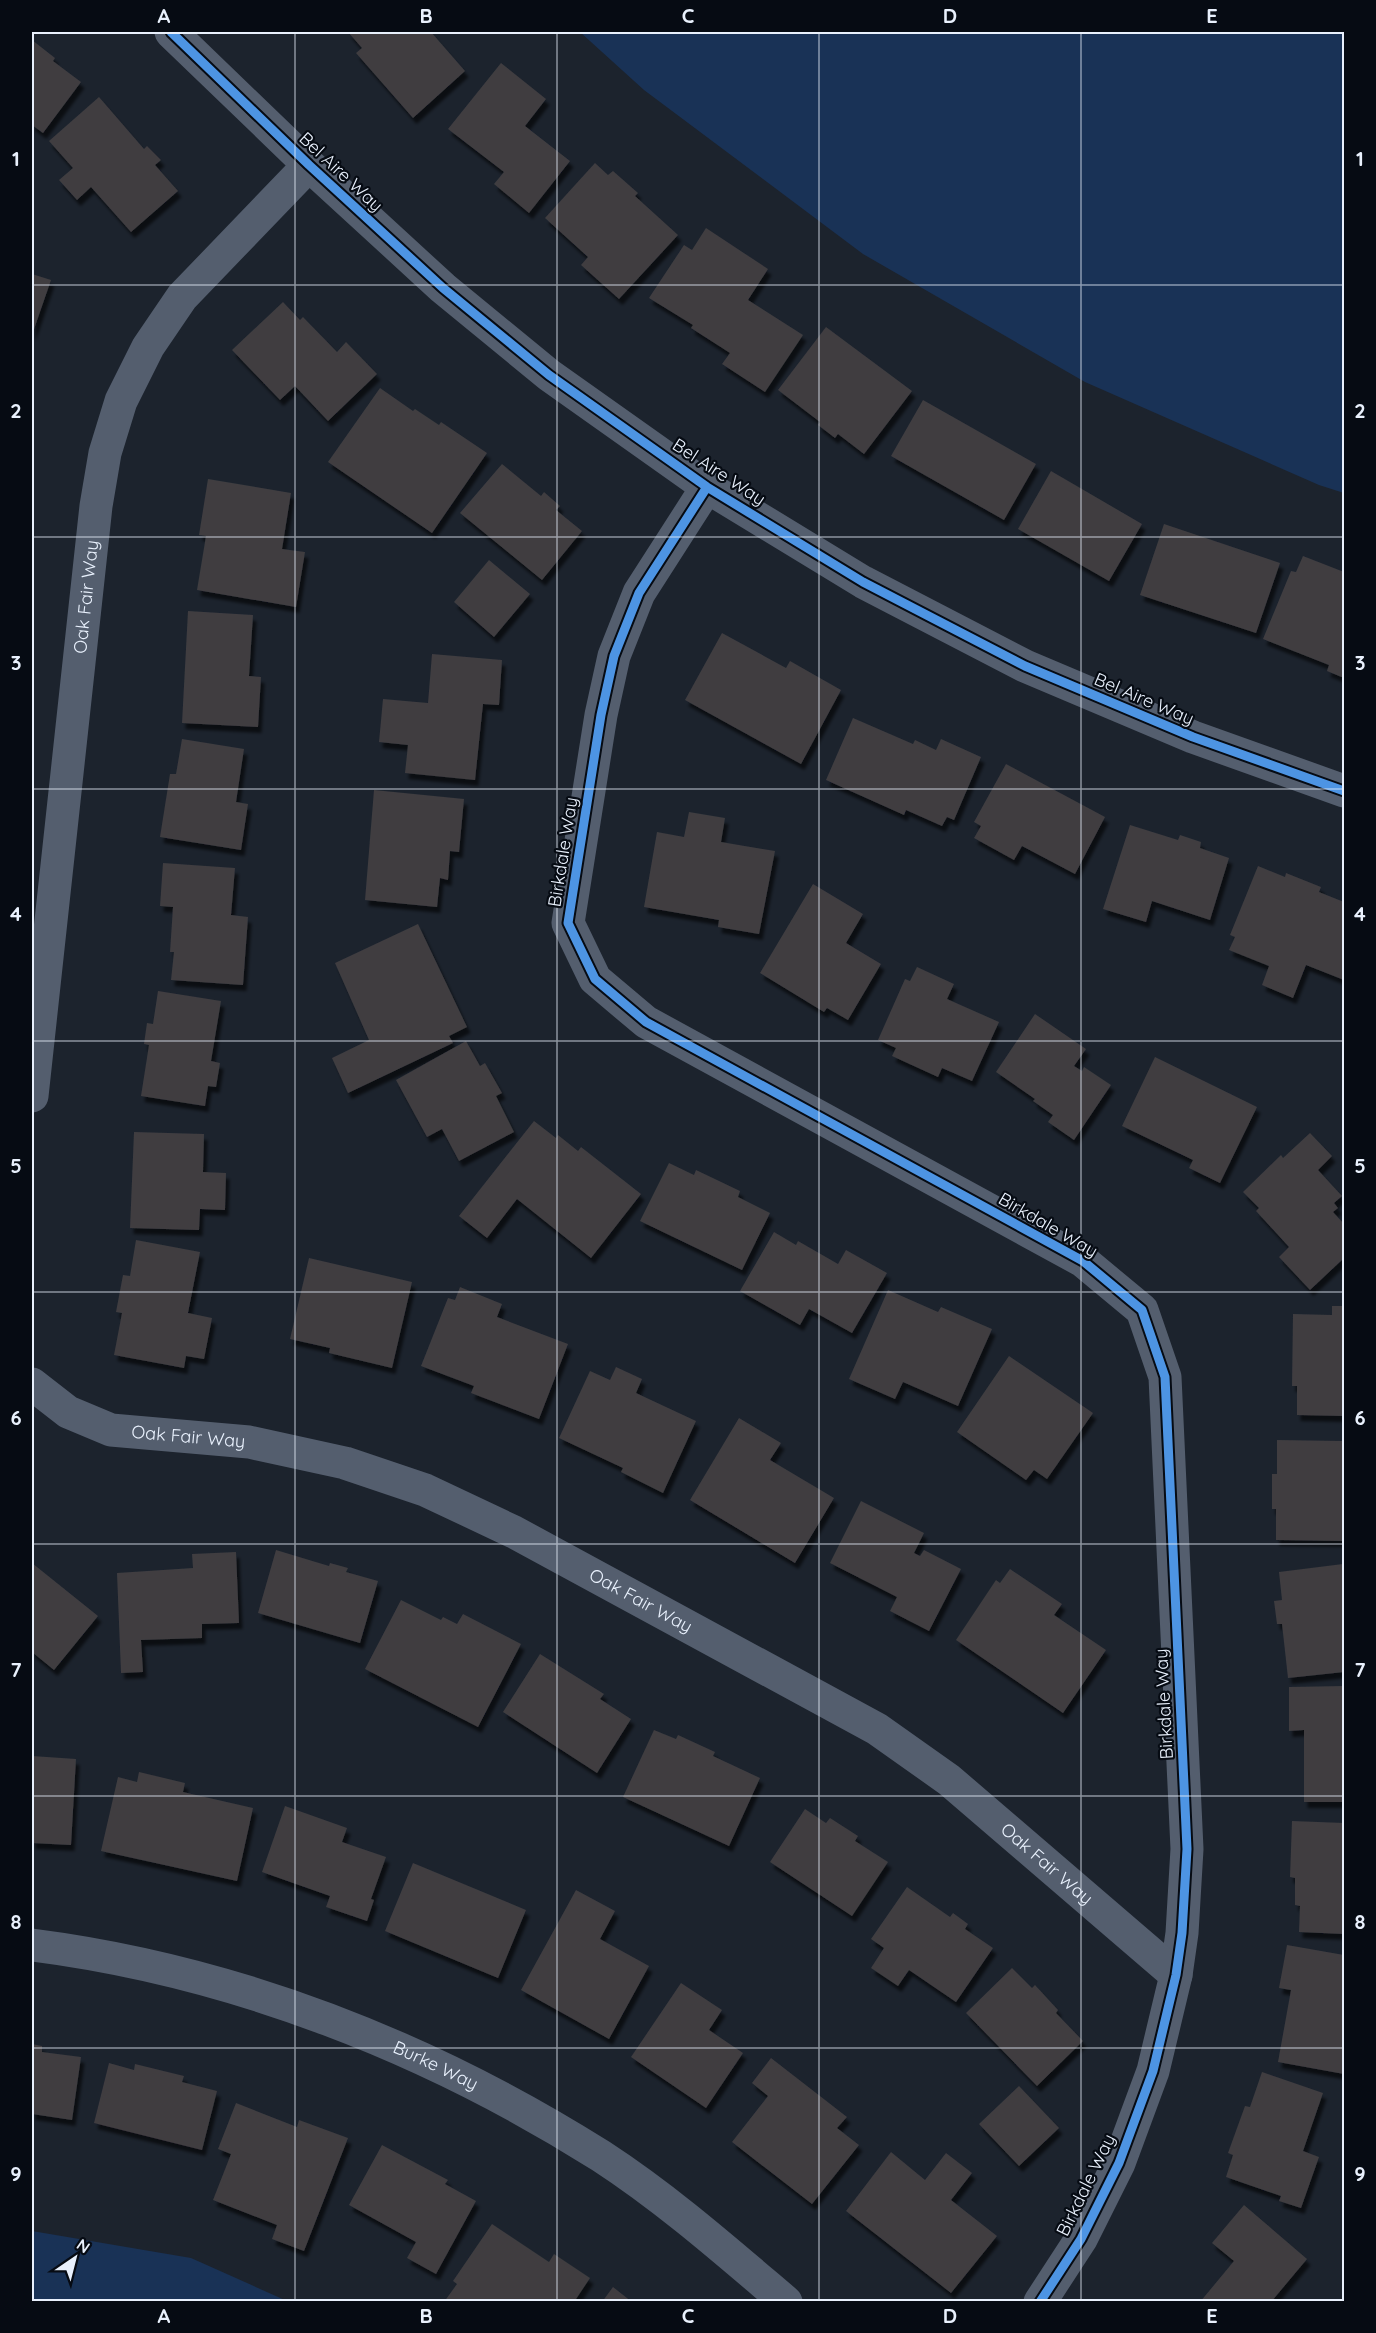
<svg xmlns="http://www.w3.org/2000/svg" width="1376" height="2333" viewBox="0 0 1376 2333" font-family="Quicksand,sans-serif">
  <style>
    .green { fill: #193256 }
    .building { fill: #3f3d41; filter: url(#shadow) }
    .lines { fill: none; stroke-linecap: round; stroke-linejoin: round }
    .minor { stroke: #545e6e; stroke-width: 33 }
    .cycleway-casing { stroke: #060b13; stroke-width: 13 }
    .cycleway { stroke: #4d94e3; stroke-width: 9 }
    .grid { fill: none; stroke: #e9f1fd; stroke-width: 1.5; stroke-opacity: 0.55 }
    .labels { text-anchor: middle; stroke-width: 4.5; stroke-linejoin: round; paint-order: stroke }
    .street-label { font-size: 18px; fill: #e9f1fd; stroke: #060b13 }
    .neatline { fill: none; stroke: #e9f1fd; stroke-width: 2 }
    .grid-label { font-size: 20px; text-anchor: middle; font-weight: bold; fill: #e9f1fd }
  </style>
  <defs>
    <filter id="shadow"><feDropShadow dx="3.5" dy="6" stdDeviation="1.5" flood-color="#0009"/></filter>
  </defs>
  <rect width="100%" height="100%" fill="#1c232d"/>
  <path class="green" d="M 580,32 L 1344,32 L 1344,493 L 1319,485 L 1085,382 L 863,254 L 644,90 Z
    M 32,2231 L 191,2258 L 287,2301 L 32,2301 Z"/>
  <path class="building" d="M 348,32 L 431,32 L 465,71 L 413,118 L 356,53 L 362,48 Z
    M 32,40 L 55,58 L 53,61 L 81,82 L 43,133 L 32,125 Z
    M 501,63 L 546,99 L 525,126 L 570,161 L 529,213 L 494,184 L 504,172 L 448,129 Z
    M 99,97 L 144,149 L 147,146 L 161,160 L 155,165 L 178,191 L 131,232 L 91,187 L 77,200 L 59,180 L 73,168 L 49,141 Z
    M 595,163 L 608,175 L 613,171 L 638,193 L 635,196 L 678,235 L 619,299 L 581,265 L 588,257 L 545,218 Z
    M 706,228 L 768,269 L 748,300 L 803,335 L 765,392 L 722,364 L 730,353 L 691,328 L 693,325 L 649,298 L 684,245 L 692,250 Z
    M 32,274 L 51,280 L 32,335 Z
    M 283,302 L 300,320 L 303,317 L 337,352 L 346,342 L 377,374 L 328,421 L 295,386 L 280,400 L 232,350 Z
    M 826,327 L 912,391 L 864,454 L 838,434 L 835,438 L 818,425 L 820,422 L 778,390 Z
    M 380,388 L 413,411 L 415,409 L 439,425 L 441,422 L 487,453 L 432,533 L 328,462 Z
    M 923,400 L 1036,464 L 1004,520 L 891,456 Z
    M 502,464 L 541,496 L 544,492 L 560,506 L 556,510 L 582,531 L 542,580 L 460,513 Z
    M 1051,471 L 1142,524 L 1109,581 L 1018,529 Z
    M 208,479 L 291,493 L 282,549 L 305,552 L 296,607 L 197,590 L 206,536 L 199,535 Z
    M 1164,524 L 1280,563 L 1256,633 L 1140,595 Z
    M 1303,556 L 1344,572 L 1344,678 L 1327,671 L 1329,665 L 1263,639 L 1291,571 L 1296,572 Z
    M 489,560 L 530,594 L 494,637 L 454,602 Z
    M 188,611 L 253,615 L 249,676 L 261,677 L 258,727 L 182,723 Z
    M 722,633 L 786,668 L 790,661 L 841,690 L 801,764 L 685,700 Z
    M 432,654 L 502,660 L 499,705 L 483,704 L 475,780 L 405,773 L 408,745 L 379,742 L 383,699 L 428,703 Z
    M 853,718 L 913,744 L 915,740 L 936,750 L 941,739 L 981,757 L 954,820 L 947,817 L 942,826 L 906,810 L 904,815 L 826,780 Z
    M 182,739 L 244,749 L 236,802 L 248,804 L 241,850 L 160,837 L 170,774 L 176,774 Z
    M 1006,764 L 1105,817 L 1075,874 L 1022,846 L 1014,860 L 974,838 L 981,826 L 974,822 Z
    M 374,790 L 464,799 L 459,852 L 450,851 L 448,880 L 440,878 L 437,907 L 365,900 Z
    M 689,812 L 725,818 L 721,842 L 775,851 L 759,934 L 718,927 L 719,920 L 644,907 L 657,832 L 684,837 Z
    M 1130,825 L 1178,840 L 1180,835 L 1201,842 L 1200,848 L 1229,858 L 1210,920 L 1152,901 L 1146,922 L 1103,909 Z
    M 163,863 L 235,868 L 231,915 L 248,917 L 243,985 L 171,980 L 174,952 L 170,952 L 173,907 L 160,906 Z
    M 1258,866 L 1285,877 L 1286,873 L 1321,887 L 1319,892 L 1344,902 L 1344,980 L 1306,965 L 1293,998 L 1262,985 L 1269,966 L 1229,950 L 1235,937 L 1230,935 Z
    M 813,884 L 863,914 L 846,943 L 881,964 L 848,1020 L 827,1008 L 824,1012 L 760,973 Z
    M 418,924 L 467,1027 L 449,1036 L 453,1043 L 348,1093 L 332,1058 L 369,1040 L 335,963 Z
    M 917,967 L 954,984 L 947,999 L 999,1022 L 972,1081 L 942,1068 L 938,1077 L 892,1056 L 896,1048 L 878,1040 L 905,979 L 910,981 Z
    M 158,991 L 221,1001 L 211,1061 L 220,1063 L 216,1087 L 208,1086 L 205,1106 L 141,1096 L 149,1045 L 144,1044 L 147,1023 L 153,1024 Z
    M 1035,1014 L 1086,1049 L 1074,1066 L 1082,1071 L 1084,1067 L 1111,1085 L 1074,1140 L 1048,1122 L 1053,1115 L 1033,1101 L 1035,1099 L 996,1072 Z
    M 466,1041 L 480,1066 L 485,1063 L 502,1093 L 496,1096 L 514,1132 L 459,1161 L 442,1129 L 427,1137 L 396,1080 Z
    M 1155,1057 L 1257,1107 L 1220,1183 L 1189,1168 L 1193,1160 L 1122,1126 Z
    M 534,1121 L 556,1138 L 558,1135 L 578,1151 L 581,1147 L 641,1194 L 591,1258 L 517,1199 L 487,1238 L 459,1216 Z
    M 134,1132 L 204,1134 L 203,1172 L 226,1173 L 225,1210 L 200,1209 L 199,1230 L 130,1228 Z
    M 1310,1133 L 1332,1156 L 1318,1170 L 1342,1196 L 1334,1203 L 1338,1208 L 1333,1212 L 1344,1224 L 1344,1258 L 1310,1290 L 1279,1257 L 1289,1247 L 1256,1211 L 1259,1208 L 1243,1192 L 1281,1155 L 1283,1158 Z
    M 669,1163 L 694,1175 L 696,1170 L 740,1191 L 738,1197 L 770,1213 L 742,1270 L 640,1221 Z
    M 774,1232 L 796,1245 L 798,1241 L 838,1264 L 846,1250 L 887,1273 L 852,1333 L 809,1309 L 800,1325 L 740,1291 Z
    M 136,1240 L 200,1252 L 188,1313 L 212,1318 L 204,1359 L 186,1356 L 184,1368 L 114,1355 L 122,1313 L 116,1312 L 123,1275 L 130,1276 Z
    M 309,1258 L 412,1282 L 392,1368 L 329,1353 L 330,1348 L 290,1339 Z
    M 460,1287 L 502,1304 L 497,1317 L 568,1344 L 539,1419 L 471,1393 L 474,1386 L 421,1366 L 448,1298 L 455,1300 Z
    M 888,1290 L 938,1312 L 941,1307 L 992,1329 L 958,1406 L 903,1382 L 895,1399 L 849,1379 Z
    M 1332,1306 L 1344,1306 L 1344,1416 L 1297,1415 L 1297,1386 L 1292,1386 L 1293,1314 L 1332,1315 Z
    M 1009,1356 L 1093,1413 L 1047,1479 L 1034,1470 L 1026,1480 L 957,1432 Z
    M 616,1367 L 642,1379 L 636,1393 L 696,1421 L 663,1493 L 621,1472 L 623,1468 L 559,1438 L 590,1371 L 610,1380 Z
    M 739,1418 L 781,1443 L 770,1460 L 834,1498 L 795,1563 L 690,1500 Z
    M 1277,1440 L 1343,1441 L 1344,1535 L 1342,1535 L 1342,1541 L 1276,1540 L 1276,1509 L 1272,1509 L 1272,1474 L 1277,1474 Z
    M 861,1501 L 924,1533 L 914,1553 L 920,1556 L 924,1550 L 961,1569 L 929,1631 L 890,1611 L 897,1597 L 830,1563 Z
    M 276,1550 L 329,1566 L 330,1563 L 348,1568 L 346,1572 L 378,1581 L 360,1643 L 258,1613 Z
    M 236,1552 L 239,1623 L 202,1624 L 202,1638 L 141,1640 L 143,1672 L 121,1673 L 117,1573 L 193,1568 L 192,1554 Z
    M 32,1563 L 98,1616 L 54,1670 L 32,1652 Z
    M 1343,1564 L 1344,1672 L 1288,1678 L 1282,1624 L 1277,1624 L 1274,1601 L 1282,1600 L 1279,1572 Z
    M 1010,1569 L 1062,1604 L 1054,1615 L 1106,1650 L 1063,1713 L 956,1640 L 996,1580 L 1000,1583 Z
    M 401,1600 L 441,1620 L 443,1617 L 457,1624 L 463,1614 L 521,1644 L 478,1727 L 365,1669 Z
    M 540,1654 L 604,1694 L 600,1699 L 631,1719 L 597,1773 L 503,1712 Z
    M 1344,1686 L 1344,1802 L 1304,1802 L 1304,1730 L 1289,1731 L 1289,1687 Z
    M 654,1730 L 676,1739 L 678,1735 L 715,1752 L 713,1756 L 760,1778 L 729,1846 L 623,1797 Z
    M 32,1756 L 76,1759 L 71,1845 L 32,1843 Z
    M 139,1772 L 185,1783 L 183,1792 L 253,1808 L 237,1881 L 101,1851 L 118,1777 L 137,1782 Z
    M 285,1806 L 347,1828 L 342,1842 L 386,1857 L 371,1899 L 374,1900 L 367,1921 L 326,1907 L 330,1896 L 262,1872 Z
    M 805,1809 L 826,1823 L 830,1818 L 858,1836 L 855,1841 L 888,1862 L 852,1916 L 770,1862 Z
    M 1292,1821 L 1344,1823 L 1344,1934 L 1299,1932 L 1300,1906 L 1295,1905 L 1295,1878 L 1290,1877 Z
    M 413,1863 L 526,1910 L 498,1978 L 385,1931 Z
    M 907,1887 L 950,1917 L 953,1913 L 968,1924 L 965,1929 L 993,1948 L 956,2002 L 909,1970 L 898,1986 L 871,1968 L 884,1948 L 871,1939 Z
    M 576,1890 L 615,1911 L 600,1939 L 649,1966 L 609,2039 L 521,1990 Z
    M 1287,1945 L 1344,1955 L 1344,2074 L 1278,2062 L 1291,1990 L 1279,1988 Z
    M 1012,1968 L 1032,1988 L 1035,1985 L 1058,2010 L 1056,2013 L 1083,2041 L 1037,2086 L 966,2013 Z
    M 681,1983 L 722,2010 L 709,2030 L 743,2053 L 706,2108 L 631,2057 Z
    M 32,2044 L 42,2046 L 42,2052 L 81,2057 L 72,2120 L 32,2114 Z
    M 771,2058 L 847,2117 L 837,2128 L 859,2145 L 812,2204 L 732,2142 L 768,2096 L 752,2083 Z
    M 109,2063 L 134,2070 L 135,2064 L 184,2076 L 182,2082 L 217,2091 L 202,2150 L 94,2123 Z
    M 1262,2072 L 1323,2093 L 1303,2151 L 1319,2157 L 1301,2208 L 1279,2201 L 1281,2196 L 1226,2177 L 1233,2155 L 1228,2153 L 1245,2106 L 1250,2107 Z
    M 1019,2086 L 1059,2128 L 1019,2166 L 979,2124 Z
    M 236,2103 L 297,2127 L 299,2120 L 348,2138 L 304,2251 L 272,2239 L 277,2225 L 213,2200 L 231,2154 L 218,2149 Z
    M 382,2145 L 448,2180 L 445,2184 L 476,2201 L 436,2274 L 407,2258 L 416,2242 L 349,2205 Z
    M 891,2152 L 925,2180 L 946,2153 L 972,2173 L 951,2200 L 997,2236 L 951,2293 L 846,2211 Z
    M 1244,2205 L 1307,2259 L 1271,2302 L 1200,2302 L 1234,2261 L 1212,2243 Z
    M 492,2224 L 549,2262 L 554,2254 L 590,2278 L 574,2302 L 444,2302 L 457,2284 L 453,2281 Z
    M 613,2287 L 632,2302 L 602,2302 Z"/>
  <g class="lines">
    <g class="minor">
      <path d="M 171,32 L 309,165 L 443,288 L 549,375 L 707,487 L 863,582 L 1025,666 L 1193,737 L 1344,791"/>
      <path d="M 707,487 L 639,593 L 614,656 L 601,715 L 568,923 L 595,979 L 646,1022 L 1083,1261 L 1142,1310 L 1165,1377 L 1187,1849 L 1182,1933 L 1176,1975 L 1153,2071 L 1119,2163 L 1081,2239 L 1040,2302"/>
      <path id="s1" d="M 32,1096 L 96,506 L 105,453 L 121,401 L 148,347 L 182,297 L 309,165"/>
      <path id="s2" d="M 32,1384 L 68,1412 L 111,1430 L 249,1442 L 345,1463 L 425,1490 L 514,1532 L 877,1729 L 949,1780 L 1176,1975"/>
      <path id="s3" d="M 32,1945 C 235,1971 428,2047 601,2156 C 667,2199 726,2251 786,2302"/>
    </g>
    <g class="cycleway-casing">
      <path id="cycleway" d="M 171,32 L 309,165 L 443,288 L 549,375 L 707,487 L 863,582 L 1025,666 L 1193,737 L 1344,791
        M 707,487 L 639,593 L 614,656 L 601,715 L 568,923 L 595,979 L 646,1022 L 1083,1261 L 1142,1310 L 1165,1377 L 1187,1849 L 1182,1933 L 1176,1975 L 1153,2071 L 1119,2163 L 1081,2239 L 1040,2302"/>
    </g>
    <use href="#cycleway" class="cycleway"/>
  </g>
  <path class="grid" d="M 295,32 L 295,2302M 557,32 L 557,2302M 819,32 L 819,2302M 1081,32 L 1081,2302M 32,285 L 1344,285M 32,537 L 1344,537M 32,789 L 1344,789M 32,1041 L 1344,1041M 32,1292 L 1344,1292M 32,1544 L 1344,1544M 32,1796 L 1344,1796M 32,2048 L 1344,2048"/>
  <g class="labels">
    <g class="street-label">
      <text transform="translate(341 172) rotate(43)" y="6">Bel Aire Way</text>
      <text transform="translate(719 472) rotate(33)" y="6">Bel Aire Way</text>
      <text dy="6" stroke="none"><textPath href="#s1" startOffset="502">Oak Fair Way</textPath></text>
      <text transform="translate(1144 699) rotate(23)" y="6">Bel Aire Way</text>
      <text transform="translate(563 852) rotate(-81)" y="6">Birkdale Way</text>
      <text transform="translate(1048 1225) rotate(30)" y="6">Birkdale Way</text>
      <text dy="6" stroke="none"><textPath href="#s2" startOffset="170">Oak Fair Way</textPath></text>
      <text dy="6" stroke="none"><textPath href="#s2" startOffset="656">Oak Fair Way</textPath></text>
      <text transform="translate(1164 1704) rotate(-93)" y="6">Birkdale Way</text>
      <text dy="6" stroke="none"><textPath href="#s2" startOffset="1142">Oak Fair Way</textPath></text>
      <text dy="6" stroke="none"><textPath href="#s3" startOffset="423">Burke Way</textPath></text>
      <text transform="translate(1086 2185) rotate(-64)" y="6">Birkdale Way</text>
    </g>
  </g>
  <rect width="1376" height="2333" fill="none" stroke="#060b13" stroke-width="66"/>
  <g transform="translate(75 2258) rotate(35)" stroke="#060b13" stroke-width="4.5" paint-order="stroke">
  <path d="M0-4.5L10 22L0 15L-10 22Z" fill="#e9f1fd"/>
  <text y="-9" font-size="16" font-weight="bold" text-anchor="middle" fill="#e9f1fd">N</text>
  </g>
  <rect x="33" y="33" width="1310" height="2267" class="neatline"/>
  <g class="grid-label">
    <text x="164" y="23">A</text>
    <text x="426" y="23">B</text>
    <text x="688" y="23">C</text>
    <text x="950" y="23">D</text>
    <text x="1212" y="23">E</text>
    <text x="16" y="166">1</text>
    <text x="1360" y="166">1</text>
    <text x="16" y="418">2</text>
    <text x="1360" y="418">2</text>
    <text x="16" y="670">3</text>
    <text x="1360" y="670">3</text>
    <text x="16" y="921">4</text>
    <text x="1360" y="921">4</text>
    <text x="16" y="1173">5</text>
    <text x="1360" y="1173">5</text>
    <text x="16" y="1425">6</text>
    <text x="1360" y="1425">6</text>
    <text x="16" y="1677">7</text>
    <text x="1360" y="1677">7</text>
    <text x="16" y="1929">8</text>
    <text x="1360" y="1929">8</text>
    <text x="16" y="2181">9</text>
    <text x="1360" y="2181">9</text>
    <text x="164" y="2323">A</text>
    <text x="426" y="2323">B</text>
    <text x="688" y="2323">C</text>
    <text x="950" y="2323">D</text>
    <text x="1212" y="2323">E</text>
  </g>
</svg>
